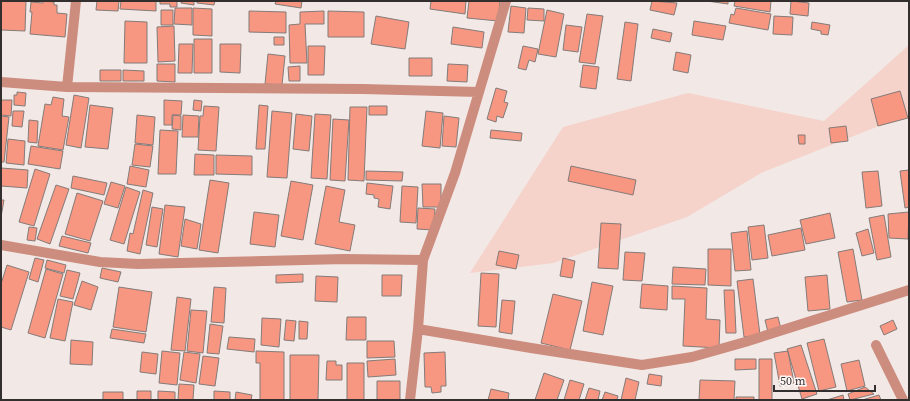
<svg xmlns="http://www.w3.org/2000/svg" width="910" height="401" viewBox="0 0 910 401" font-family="'Source Serif 4',serif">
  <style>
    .green { fill: #f5d2ca }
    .building { fill: #f79681; stroke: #847b79 }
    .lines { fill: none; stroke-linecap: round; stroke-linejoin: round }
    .street { stroke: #cc8c7e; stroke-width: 10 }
  </style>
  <rect width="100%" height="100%" fill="#f2e8e5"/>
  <path class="green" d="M 909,45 L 909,114 L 761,173 L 687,217 L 553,263 L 470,273 L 563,127 L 688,93 L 824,121 Z"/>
  <path class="building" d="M 1,1 L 26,1 L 25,31 L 1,30 Z
    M 43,1 L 54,2 L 54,5 L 57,5 L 57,13 L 67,14 L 65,37 L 30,34 L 32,12 L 30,12 L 31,2 L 43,3 Z
    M 97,1 L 119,1 L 118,11 L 96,10 Z
    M 121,1 L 156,1 L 156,11 L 120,9 Z
    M 160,1 L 177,1 L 177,7 L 170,7 L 170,4 L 160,4 Z
    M 181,1 L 194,1 L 194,5 L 181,3 Z
    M 197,1 L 215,1 L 214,5 L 197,3 Z
    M 276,1 L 302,1 L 301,8 L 275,4 Z
    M 431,1 L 466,1 L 465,14 L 430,9 Z
    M 469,1 L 500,1 L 498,21 L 467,18 Z
    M 652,1 L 677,3 L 674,15 L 650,10 Z
    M 707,1 L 728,1 L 728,4 Z
    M 735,1 L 771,1 L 770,12 L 734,6 Z
    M 791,1 L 809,3 L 808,16 L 790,14 Z
    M 511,6 L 526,8 L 524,33 L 508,32 Z
    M 175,8 L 192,8 L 192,25 L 174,24 Z
    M 193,8 L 212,9 L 212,36 L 193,35 Z
    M 528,8 L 544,9 L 544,21 L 527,20 Z
    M 736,8 L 771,14 L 768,30 L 729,23 L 731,14 L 734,15 Z
    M 161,10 L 173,10 L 173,25 L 161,25 Z
    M 547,10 L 564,14 L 556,57 L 538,54 Z
    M 249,11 L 286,12 L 286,33 L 249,32 Z
    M 324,11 L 324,24 L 305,24 L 307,63 L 290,63 L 289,25 L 300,24 L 300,12 Z
    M 328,11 L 364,12 L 364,37 L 328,37 Z
    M 587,14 L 603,16 L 595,64 L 579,62 Z
    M 376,16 L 409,22 L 405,49 L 371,44 Z
    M 774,16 L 793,17 L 792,35 L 773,34 Z
    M 125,21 L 147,22 L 147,63 L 124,63 Z
    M 694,21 L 726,26 L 723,40 L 692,35 Z
    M 625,22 L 638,24 L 631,81 L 617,79 Z
    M 812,22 L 830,25 L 828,35 L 821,34 L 821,31 L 811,29 Z
    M 566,25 L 582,27 L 578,52 L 563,50 Z
    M 174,26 L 175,61 L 158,62 L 157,27 Z
    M 453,27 L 484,32 L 482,48 L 451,44 Z
    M 653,29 L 672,33 L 670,42 L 651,38 Z
    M 274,37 L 284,37 L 284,45 L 274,45 Z
    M 194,39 L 212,39 L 212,73 L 194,73 Z
    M 179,44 L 193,44 L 192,73 L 178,73 Z
    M 220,44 L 241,44 L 240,73 L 220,72 Z
    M 308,46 L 325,46 L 324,75 L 308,75 Z
    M 523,46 L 538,49 L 535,62 L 529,60 L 526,70 L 518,68 Z
    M 676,52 L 691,55 L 688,73 L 673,70 Z
    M 268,54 L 285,56 L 282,85 L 265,84 Z
    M 409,58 L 432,58 L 432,76 L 409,76 Z
    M 157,64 L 175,64 L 175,82 L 157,81 Z
    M 448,64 L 468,65 L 467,82 L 447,81 Z
    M 583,65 L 599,67 L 596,89 L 580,87 Z
    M 300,66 L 300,81 L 289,81 L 288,67 Z
    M 100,70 L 121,70 L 121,81 L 100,81 Z
    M 123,70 L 144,71 L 144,81 L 123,81 Z
    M 496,88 L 507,91 L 504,102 L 508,103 L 503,118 L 497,116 L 496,122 L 487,119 Z
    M 900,91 L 908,118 L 878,126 L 871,99 Z
    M 17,92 L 26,93 L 25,106 L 14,105 L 14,95 L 17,95 Z
    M 74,95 L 89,98 L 81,148 L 66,145 Z
    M 53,97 L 64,99 L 62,116 L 69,117 L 63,150 L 38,146 L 45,104 L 51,105 Z
    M 1,100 L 12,100 L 11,116 L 1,115 Z
    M 164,100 L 182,101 L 181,115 L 172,115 L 172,125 L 164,125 Z
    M 194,100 L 202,101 L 201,111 L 193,110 Z
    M 90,105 L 113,108 L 108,149 L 85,147 Z
    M 259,105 L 268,106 L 265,149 L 256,149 Z
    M 204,106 L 219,107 L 216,151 L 198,150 L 200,116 L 203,116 Z
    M 369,106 L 387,106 L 387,115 L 369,115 Z
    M 350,107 L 367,107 L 364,181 L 348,180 Z
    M 13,111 L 24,111 L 22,127 L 12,126 Z
    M 272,111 L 292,113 L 287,178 L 267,177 Z
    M 426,111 L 443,113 L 440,148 L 422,146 Z
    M 296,114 L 312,116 L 309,151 L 293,149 Z
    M 315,114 L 331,115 L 327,179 L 311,178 Z
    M 137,115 L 155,117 L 153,145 L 135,143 Z
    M 173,115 L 181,116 L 181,130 L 172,129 Z
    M 183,115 L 199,116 L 198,137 L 182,137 Z
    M 1,116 L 9,117 L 4,162 L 1,162 Z
    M 444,116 L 459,118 L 456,147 L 442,146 Z
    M 333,119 L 349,120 L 345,181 L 330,180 Z
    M 29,120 L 38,121 L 37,143 L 28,142 Z
    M 846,126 L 848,141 L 831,143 L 829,128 Z
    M 160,130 L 178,131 L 176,174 L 158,174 Z
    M 491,130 L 522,133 L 521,141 L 490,138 Z
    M 798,135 L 805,135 L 805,144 L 799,144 Z
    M 8,139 L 25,141 L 24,165 L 6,163 Z
    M 135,144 L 153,146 L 150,167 L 132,165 Z
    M 31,146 L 63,151 L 60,169 L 28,164 Z
    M 195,154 L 214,155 L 214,175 L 194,175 Z
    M 216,155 L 252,156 L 252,175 L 216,174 Z
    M 130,166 L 149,170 L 146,187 L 127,184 Z
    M 571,166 L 636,180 L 633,195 L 568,181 Z
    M 1,168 L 28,170 L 27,188 L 1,186 Z
    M 35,169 L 50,174 L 34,226 L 19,222 Z
    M 909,170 L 909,207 L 905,208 L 900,171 Z
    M 366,171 L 403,172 L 402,181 L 366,180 Z
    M 878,171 L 882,206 L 866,208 L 862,172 Z
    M 73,176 L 107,183 L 104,195 L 71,188 Z
    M 210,180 L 229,183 L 218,253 L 199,250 Z
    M 291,181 L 313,185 L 303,240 L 281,236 Z
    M 111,182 L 125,186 L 118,208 L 104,204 Z
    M 367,183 L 393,186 L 390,209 L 378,207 L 379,199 L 374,198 L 374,195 L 366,194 Z
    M 422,184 L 441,184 L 441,207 L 423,207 Z
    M 56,185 L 69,189 L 50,244 L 37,239 Z
    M 326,186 L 345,190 L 339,222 L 355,225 L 350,251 L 315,244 Z
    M 402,186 L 418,187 L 416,223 L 400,222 Z
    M 126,187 L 140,192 L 124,244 L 110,240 Z
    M 143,190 L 153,193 L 140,254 L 127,251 L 130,233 L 133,234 Z
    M 77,193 L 103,201 L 90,241 L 65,234 Z
    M 1,200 L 4,200 L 1,217 Z
    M 165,205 L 185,207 L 178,257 L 159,254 Z
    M 152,207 L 163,209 L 157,247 L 146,245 Z
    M 418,208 L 435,209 L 433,230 L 417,229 Z
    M 254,212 L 279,215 L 275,247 L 250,244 Z
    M 909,212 L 908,239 L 889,238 L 888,214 Z
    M 830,213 L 835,238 L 806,244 L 800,220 Z
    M 884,215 L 891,257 L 877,260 L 869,218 Z
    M 185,219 L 201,224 L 197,249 L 181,246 Z
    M 601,223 L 621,224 L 618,269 L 598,268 Z
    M 764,225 L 768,258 L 752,260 L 748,227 Z
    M 29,227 L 37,228 L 35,241 L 27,240 Z
    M 801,228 L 805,250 L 772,256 L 768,235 Z
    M 868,229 L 874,253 L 862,256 L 856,233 Z
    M 747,231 L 751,270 L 735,271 L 731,233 Z
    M 62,236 L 91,243 L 88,253 L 59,246 Z
    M 708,249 L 731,249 L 731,286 L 708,285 Z
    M 853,249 L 862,300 L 847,302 L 838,252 Z
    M 499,251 L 519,255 L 516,269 L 496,265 Z
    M 625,252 L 645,253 L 642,281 L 623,280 Z
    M 35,258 L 44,260 L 38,282 L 29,279 Z
    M 563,258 L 575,261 L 572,278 L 560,276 Z
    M 47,260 L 66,265 L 64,273 L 45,268 Z
    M 7,265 L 29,272 L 11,330 L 1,327 L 1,284 Z
    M 673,267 L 706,269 L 705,285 L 672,284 Z
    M 102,268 L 121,272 L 118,282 L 100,278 Z
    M 46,269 L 63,274 L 45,338 L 28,333 Z
    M 67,270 L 80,273 L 73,299 L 60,296 Z
    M 481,273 L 499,274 L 496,327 L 478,326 Z
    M 303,274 L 303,282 L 276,283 L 276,275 Z
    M 382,275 L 402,275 L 401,296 L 382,296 Z
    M 827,275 L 830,309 L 808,311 L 805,277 Z
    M 316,276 L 338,277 L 337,302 L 315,301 Z
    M 753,279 L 760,335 L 744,337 L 737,281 Z
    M 82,281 L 98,287 L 91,310 L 74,305 Z
    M 592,282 L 613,286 L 603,335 L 583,331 Z
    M 642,284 L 668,286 L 667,310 L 640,308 Z
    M 672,286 L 707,288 L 706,319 L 720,320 L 719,348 L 683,346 L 685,299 L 672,299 Z
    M 119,287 L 152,292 L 146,332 L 113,327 Z
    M 214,287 L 226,288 L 224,323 L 211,322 Z
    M 724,290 L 734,290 L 736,333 L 726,333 Z
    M 553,294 L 582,301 L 570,350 L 541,343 Z
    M 177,297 L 191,299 L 185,351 L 171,350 Z
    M 58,299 L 73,302 L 65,341 L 50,338 Z
    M 502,300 L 515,301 L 512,334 L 499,332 Z
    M 191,310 L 207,311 L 203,353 L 187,351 Z
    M 347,317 L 366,317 L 366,340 L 346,340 Z
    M 778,317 L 781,329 L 768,332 L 765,320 Z
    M 262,318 L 281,319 L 279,347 L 261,345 Z
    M 286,320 L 296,321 L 294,341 L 284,340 Z
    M 893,320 L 897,329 L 884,335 L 880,326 Z
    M 299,321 L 308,322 L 307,339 L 299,339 Z
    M 210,324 L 223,326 L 219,354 L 207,353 Z
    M 112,329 L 146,334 L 144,343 L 110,338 Z
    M 229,337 L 255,339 L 254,352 L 227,349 Z
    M 824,339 L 836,387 L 819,391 L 807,343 Z
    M 71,340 L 93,342 L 92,365 L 70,364 Z
    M 367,341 L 394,341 L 395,357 L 367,358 Z
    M 801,345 L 817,394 L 802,399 L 787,349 Z
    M 162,351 L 180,353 L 177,385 L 159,383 Z
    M 256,351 L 284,352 L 284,400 L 260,400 L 260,363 L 256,363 Z
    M 788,351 L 794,383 L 780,386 L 774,353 Z
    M 142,352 L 158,354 L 156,374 L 140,372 Z
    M 184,352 L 200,354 L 196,383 L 180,380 Z
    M 445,352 L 446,386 L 441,386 L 441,392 L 432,393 L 431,387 L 425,387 L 424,353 Z
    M 290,355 L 319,355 L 318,400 L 290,400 Z
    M 203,356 L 219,358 L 215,386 L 199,384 Z
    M 395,359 L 396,375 L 368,377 L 367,361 Z
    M 735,359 L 756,359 L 756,369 L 735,370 Z
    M 759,359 L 772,359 L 772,400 L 759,400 Z
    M 859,360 L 865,386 L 847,391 L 841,364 Z
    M 327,361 L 336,361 L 336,365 L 342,365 L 342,380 L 326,380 Z
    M 347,363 L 364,363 L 364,400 L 347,400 Z
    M 544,373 L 564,380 L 557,400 L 535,400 Z
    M 649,374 L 662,376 L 661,386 L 647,384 Z
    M 626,378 L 639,382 L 635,400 L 621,400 Z
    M 570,380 L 584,384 L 579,400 L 564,400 Z
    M 700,380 L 735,381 L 734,400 L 699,400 Z
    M 377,381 L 400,381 L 400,400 L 377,400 Z
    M 179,384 L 194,385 L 193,400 L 178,400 Z
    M 865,387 L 874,394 L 850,400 L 848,394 Z
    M 589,388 L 600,391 L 598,400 L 585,400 Z
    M 491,389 L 509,393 L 508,400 L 488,400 Z
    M 137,391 L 151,391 L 151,400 L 137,400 Z
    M 158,391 L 175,392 L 175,400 L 158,400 Z
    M 214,391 L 230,392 L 230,400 L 214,400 Z
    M 103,392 L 123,392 L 123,400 L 103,400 Z
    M 236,392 L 252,395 L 251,400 L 235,400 Z
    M 605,392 L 618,396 L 617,400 L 602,400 Z
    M 843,395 L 844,400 L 827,400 Z
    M 879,395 L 881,400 L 862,400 Z
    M 736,397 L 754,397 L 754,400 L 736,400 Z"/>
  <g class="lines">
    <path class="street" d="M 1,82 L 67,87 L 363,89 L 479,92
      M 67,87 L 76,1
      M 1,245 L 100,262 L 138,264 L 344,259 L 423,260
      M 418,329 L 423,260 L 455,173 L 506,1
      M 876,345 L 903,400
      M 410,400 L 418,329 L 531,348 L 642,365 L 692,357 L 745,342 L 909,290"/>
  </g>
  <rect width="910" height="401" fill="none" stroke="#332f2e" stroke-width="4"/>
  <path d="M774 385v6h101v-6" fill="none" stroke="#332f2e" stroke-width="2"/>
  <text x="780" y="385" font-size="12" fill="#332f2e" stroke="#fef6f4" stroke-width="3" paint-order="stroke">50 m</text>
</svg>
